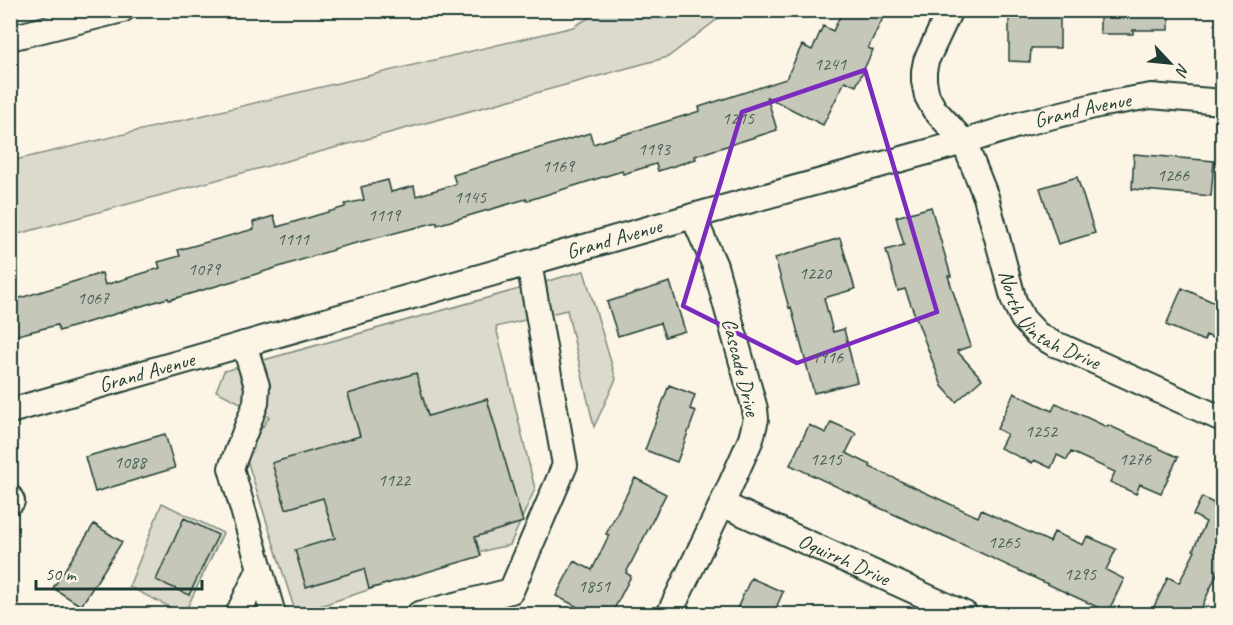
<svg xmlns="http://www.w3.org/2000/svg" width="1233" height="625" viewBox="0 0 1233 625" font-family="Caveat,sans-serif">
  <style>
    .green { fill: #dcdacc; stroke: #7e8c80; stroke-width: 1.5 }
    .building { fill: #c5c7b9; stroke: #1f3d34; stroke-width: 1.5 }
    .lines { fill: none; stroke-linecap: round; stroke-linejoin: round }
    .minor-casing { stroke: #1f3d34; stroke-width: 28 }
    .minor { stroke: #fcf5e5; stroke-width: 24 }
    .marked { fill: none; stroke: #7b2cbf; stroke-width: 4.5; stroke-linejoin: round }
    .labels { text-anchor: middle; stroke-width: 5; stroke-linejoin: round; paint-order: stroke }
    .number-label { font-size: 18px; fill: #486055 }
    .street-label { font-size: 21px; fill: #1f3d34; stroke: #fcf5e5 }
  </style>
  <rect width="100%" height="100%" fill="#fcf5e5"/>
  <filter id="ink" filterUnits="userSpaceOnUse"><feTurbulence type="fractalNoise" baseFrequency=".0167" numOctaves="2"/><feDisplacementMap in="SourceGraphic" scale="12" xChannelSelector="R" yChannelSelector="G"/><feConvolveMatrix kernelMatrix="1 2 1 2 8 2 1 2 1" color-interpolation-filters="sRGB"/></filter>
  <g filter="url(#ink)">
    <path class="green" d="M 602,10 L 728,11 L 668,57 L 11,236 L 11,161 L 573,27 Z
      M 584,271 L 616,379 L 594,427 L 567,310 L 496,327 L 535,489 L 510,545 L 491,549 L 296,614 L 245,454 L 269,417 L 216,391 L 224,371 Z
      M 162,503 L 223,533 L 184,614 L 129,587 Z"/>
    <path class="building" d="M 843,10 L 887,10 L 868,48 L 873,50 L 856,86 L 845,81 L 823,125 L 767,97 L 777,130 L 695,156 L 696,159 L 658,171 L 656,164 L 623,174 L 622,171 L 526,201 L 526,199 L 437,225 L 437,222 L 333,249 L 333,250 L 250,276 L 169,300 L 168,298 L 59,331 L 57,325 L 10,337 L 10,301 L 102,273 L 105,285 L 160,268 L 158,262 L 180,256 L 178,250 L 254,229 L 253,222 L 274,216 L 277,227 L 345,207 L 345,204 L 364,200 L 361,187 L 388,180 L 391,192 L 414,186 L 416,196 L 456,184 L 453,175 L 513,157 L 513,156 L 590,133 L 593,144 L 700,111 L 699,107 L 786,79 L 802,45 L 812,50 L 823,26 L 833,31 Z
      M 1009,10 L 1060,10 L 1060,48 L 1031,48 L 1030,62 L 1009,61 Z
      M 1100,10 L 1169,10 L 1169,30 L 1133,30 L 1133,34 L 1100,34 Z
      M 1134,154 L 1214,161 L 1211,196 L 1132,189 Z
      M 1077,177 L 1095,233 L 1058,244 L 1040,188 Z
      M 931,207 L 951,276 L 948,276 L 971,346 L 957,351 L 982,379 L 956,402 L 942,386 L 905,289 L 898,291 L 886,250 L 904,245 L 896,217 Z
      M 840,238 L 855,289 L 824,298 L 833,332 L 844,329 L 857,382 L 814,393 L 791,307 L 789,308 L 775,258 Z
      M 670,282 L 685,331 L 665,337 L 660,323 L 618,336 L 607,302 Z
      M 1182,288 L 1222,306 L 1222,342 L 1206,335 L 1204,341 L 1166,325 Z
      M 416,373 L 428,416 L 487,399 L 523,522 L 475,537 L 481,556 L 369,589 L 364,569 L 306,587 L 295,550 L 335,538 L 323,498 L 286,509 L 272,463 L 360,436 L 348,394 Z
      M 669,385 L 695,395 L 690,409 L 696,411 L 677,462 L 645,450 Z
      M 1014,393 L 1052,411 L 1056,403 L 1107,427 L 1108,425 L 1178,457 L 1161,493 L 1140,484 L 1136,494 L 1110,482 L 1115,472 L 1071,452 L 1067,460 L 1057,455 L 1051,468 L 1034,460 L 1032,463 L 1000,448 L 1007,434 L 997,429 Z
      M 831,422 L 856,433 L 846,453 L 871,465 L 870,467 L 978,517 L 981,510 L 1050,542 L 1054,532 L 1083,545 L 1087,536 L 1116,549 L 1106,570 L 1124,579 L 1108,612 L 942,535 L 942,536 L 871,504 L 872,503 L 790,465 L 809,425 L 826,433 Z
      M 165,434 L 175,468 L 95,492 L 85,457 Z
      M 635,478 L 666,494 L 626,573 L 631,576 L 611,615 L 571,615 L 576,606 L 556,596 L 574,561 L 592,570 L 609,535 L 606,534 Z
      M 1222,488 L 1222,563 L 1198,615 L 1150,615 L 1168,577 L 1179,583 L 1195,551 L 1193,550 L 1206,522 L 1193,515 L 1202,497 L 1215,504 Z
      M 184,518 L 218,535 L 189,595 L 156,580 Z
      M 94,524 L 122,542 L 81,606 L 53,588 Z
      M 751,578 L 783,592 L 773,615 L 734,615 Z"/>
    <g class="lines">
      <g class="minor-casing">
        <g id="minor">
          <path id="s1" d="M 950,10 L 926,61 L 924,71 L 924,81 L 927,96 L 934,109 L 964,142 L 986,197 L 1014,301 L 1023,319 L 1037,334 L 1054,344 L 1063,347 L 1222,419"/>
          <path d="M 10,38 L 122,10"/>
          <path d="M 244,344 L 257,386 L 256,403 L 231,468 L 273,614"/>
          <path id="s2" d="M 10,411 L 693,216 L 964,142 L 1021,124 L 1098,105 L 1151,96 L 1222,102"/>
          <path d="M 10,497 L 12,501"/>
          <path id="s3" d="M 722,504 L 965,614"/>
          <path d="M 238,614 L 260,568"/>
          <path d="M 419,614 L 511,591 L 565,465 L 529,263"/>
          <path d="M 669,614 L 722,504 L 751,439 L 756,419 L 755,409 L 715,266 L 693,216"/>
        </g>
      </g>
      <use href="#minor" class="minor"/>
    </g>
  </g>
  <path class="marked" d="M 865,70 L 937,312 L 797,363 L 683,306 L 742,112 Z"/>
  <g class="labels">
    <g class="number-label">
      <text x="830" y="70">1241</text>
      <text x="738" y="124">1215</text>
      <text x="654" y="155">1193</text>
      <text x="558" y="172">1169</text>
      <text x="1173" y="181">1266</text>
      <text x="470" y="203">1145</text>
      <text x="384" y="221">1119</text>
      <text x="293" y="245">1111</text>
      <text x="204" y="275">1079</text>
      <text x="815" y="279">1220</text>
      <text x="93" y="304">1067</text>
      <text x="827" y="363">1916</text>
      <text x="1041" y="437">1252</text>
      <text x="826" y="465">1215</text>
      <text x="1135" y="465">1276</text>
      <text x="130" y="468">1088</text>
      <text x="394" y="486">1122</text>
      <text x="1004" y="548">1265</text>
      <text x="1080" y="580">1295</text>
      <text x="594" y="592">1851</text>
    </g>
    <g class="street-label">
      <text dy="7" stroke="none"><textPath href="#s2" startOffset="1114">Grand Avenue</textPath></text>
      <text dy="7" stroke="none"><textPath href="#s2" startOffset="628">Grand Avenue</textPath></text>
      <text dy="7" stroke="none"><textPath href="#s1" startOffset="357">North Uintah Drive</textPath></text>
      <text transform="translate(741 367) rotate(76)" y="7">Cascade Drive</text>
      <text dy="7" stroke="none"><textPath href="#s2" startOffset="142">Grand Avenue</textPath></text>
      <text dy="7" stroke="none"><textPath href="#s3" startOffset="134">Oquirrh Drive</textPath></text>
    </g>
  </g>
  <rect width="1233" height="625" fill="none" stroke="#fcf5e5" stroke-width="36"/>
  <rect x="18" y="18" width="1197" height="589" fill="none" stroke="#1f3d34" stroke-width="2" filter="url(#ink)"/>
  <g transform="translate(1170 63) rotate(116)" stroke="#fcf5e5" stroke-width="4.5" paint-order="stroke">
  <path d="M0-4.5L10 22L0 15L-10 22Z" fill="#1f3d34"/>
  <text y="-9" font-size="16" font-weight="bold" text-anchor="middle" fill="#1f3d34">N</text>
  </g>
  <path d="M36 580v9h166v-9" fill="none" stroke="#1f3d34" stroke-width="3"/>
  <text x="45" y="580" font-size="18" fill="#1f3d34" stroke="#fcf5e5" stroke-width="4.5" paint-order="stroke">50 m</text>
</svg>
